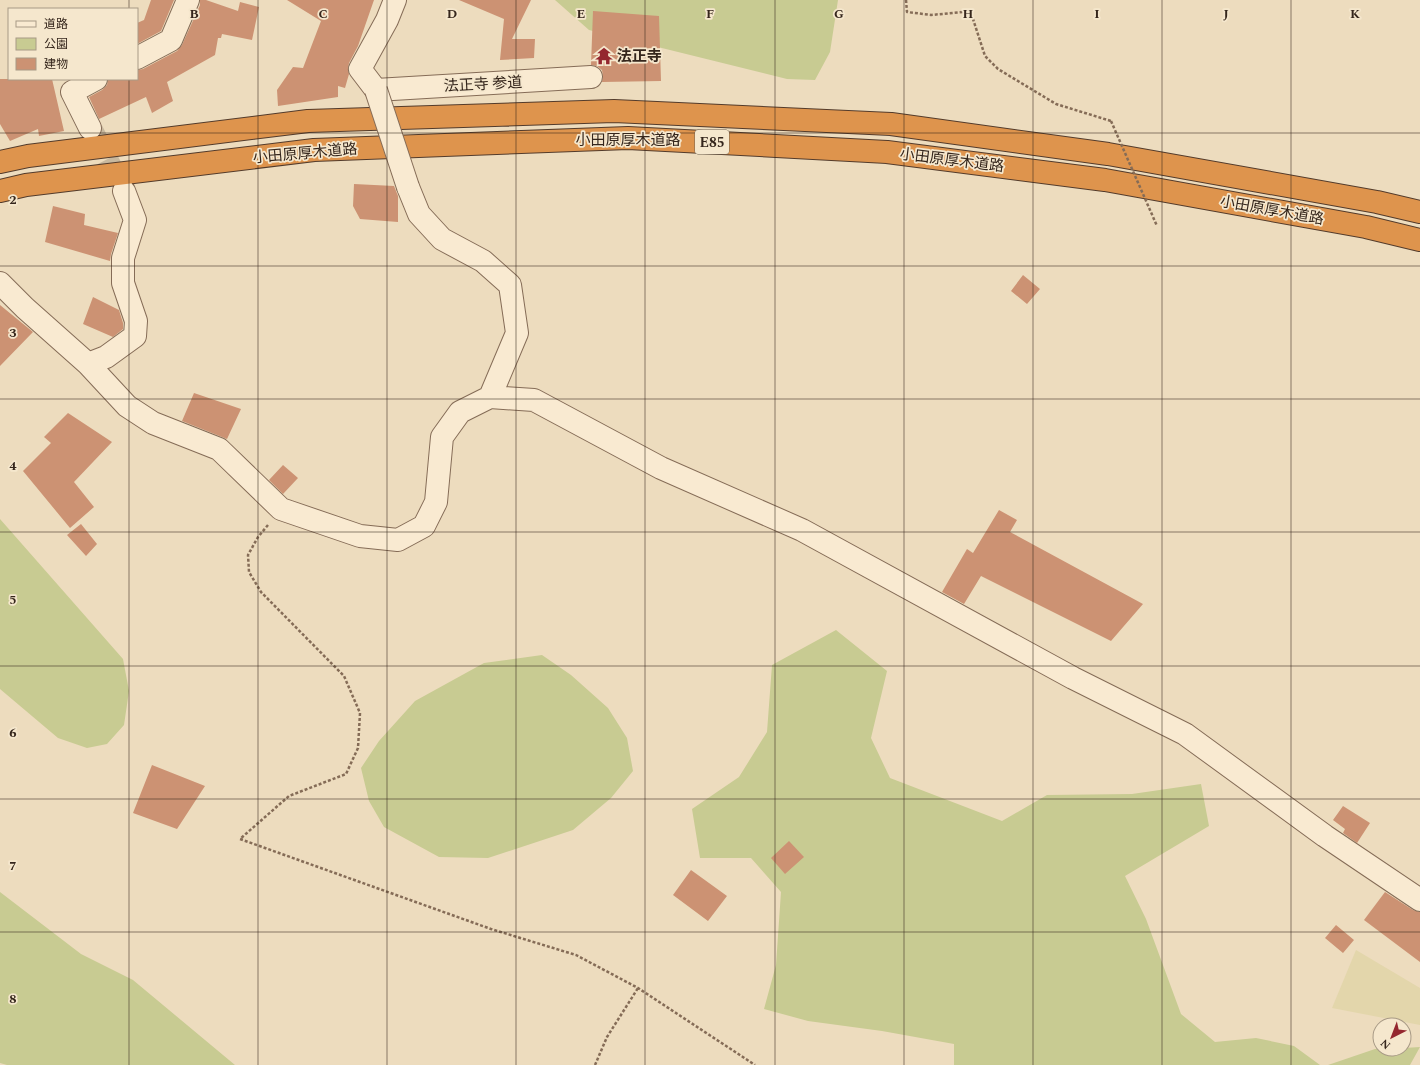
<svg xmlns="http://www.w3.org/2000/svg" width="1420" height="1065" viewBox="0 0 1420 1065" font-family="Spectral,'Noto Sans JP',serif">
  <style>
    .farmland { fill: #e3d6ab }
    .green { fill: #c8cb92 }
    .building { fill: #cc9273 }
    .lines { fill: none; stroke-linecap: round; stroke-linejoin: round }
    .minor-tunnel { stroke: #c8b89e; stroke-width: 22; stroke-dasharray: 22 11; stroke-linecap: butt }
    .minor-casing { stroke: #856c57; stroke-width: 24 }
    .highway-casing { stroke: #533b2b; stroke-width: 24 }
    .path { stroke: #856c57; stroke-width: 2.5; stroke-dasharray: 3 2; stroke-linecap: butt }
    .minor { stroke: #f9ead1; stroke-width: 22 }
    .highway { stroke: #de944d; stroke-width: 22 }
    .minor-bridge-casing { stroke: #856c57; stroke-width: 24; stroke-linecap: butt }
    .path-bridge { stroke: #856c57; stroke-width: 2.5; stroke-dasharray: 3 2; stroke-linecap: butt }
    .minor-bridge { stroke: #f9ead1; stroke-width: 22 }
    .grid { fill: none; stroke: #35261c; stroke-width: 1; stroke-opacity: 0.55 }
    .labels { text-anchor: middle; stroke-width: 3.5; stroke-linejoin: round; paint-order: stroke }
    .shield { fill: #f5e7cd; stroke: #6f6051; stroke-width: 1 }
    .shield-label { font-size: 14px; font-weight: bold; fill: #35261c }
    .poi-label { font-size: 15px; font-weight: bold; fill: #35261c; stroke: #f5e7cd; text-anchor: start }
    .street-label { font-size: 15px; fill: #35261c; stroke: #f5e7cd }
    .grid-label { font-size: 13px; text-anchor: middle; font-weight: bold; fill: #35261c; stroke: #f5e7cd; stroke-width: 3.5; stroke-linejoin: round; paint-order: stroke }
  </style>
  <rect width="100%" height="100%" fill="#eddcbe"/>
  <path class="farmland" d="M 1356,950 L 1420,988 L 1420,1025 L 1332,1008 Z"/>
  <path class="green" d="M 555,0 L 838,0 L 830,52 L 815,80 L 787,79 L 589,30 Z
    M 0,519 L 123,659 L 129,691 L 124,725 L 107,744 L 87,748 L 58,738 L 0,689 Z
    M 836,630 L 887,671 L 871,738 L 890,778 L 1002,821 L 1047,795 L 1132,794 L 1201,784 L 1209,826 L 1125,876 L 1146,919 L 1181,1014 L 1215,1042 L 1256,1038 L 1294,1046 L 1320,1065 L 954,1065 L 954,1044 L 882,1031 L 808,1021 L 764,1009 L 776,965 L 781,892 L 751,858 L 700,858 L 692,809 L 739,777 L 767,732 L 772,665 Z
    M 542,655 L 571,675 L 608,708 L 627,738 L 633,771 L 611,798 L 573,830 L 488,858 L 439,857 L 384,827 L 369,801 L 361,768 L 379,741 L 415,701 L 484,663 Z
    M 0,892 L 81,954 L 133,980 L 235,1065 L 7,1065 L 0,1063 Z
    M 1420,1047 L 1410,1065 L 1328,1065 L 1375,1049 L 1404,1049 L 1404,1048 Z"/>
  <path class="building" d="M 151,0 L 174,0 L 161,31 L 137,44 L 137,23 L 144,20 Z
    M 200,0 L 206,0 L 238,11 L 240,2 L 259,7 L 252,40 L 222,34 L 221,38 L 218,38 L 215,55 L 167,82 L 173,101 L 152,113 L 146,97 L 99,119 L 89,97 L 102,90 L 107,85 L 108,79 L 137,79 L 137,70 L 143,69 L 177,51 L 182,45 L 200,5 Z
    M 287,0 L 374,0 L 358,46 L 349,63 L 348,69 L 349,74 L 345,88 L 338,86 L 338,97 L 278,106 L 277,90 L 293,67 L 303,68 L 321,21 Z
    M 459,0 L 531,0 L 512,39 L 535,39 L 534,58 L 500,60 L 504,19 Z
    M 593,11 L 659,16 L 661,81 L 602,82 L 603,76 L 602,70 L 597,66 L 591,65 Z
    M 0,79 L 52,79 L 64,131 L 39,136 L 38,129 L 10,141 L 0,124 Z
    M 354,184 L 394,186 L 398,196 L 398,222 L 360,219 L 353,206 Z
    M 53,206 L 85,214 L 84,225 L 118,233 L 111,254 L 110,261 L 45,242 Z
    M 1023,275 L 1040,289 L 1027,304 L 1011,291 Z
    M 93,297 L 119,310 L 123,323 L 123,329 L 113,337 L 83,324 Z
    M 0,305 L 33,332 L 0,366 Z
    M 194,393 L 241,409 L 227,439 L 182,421 Z
    M 68,413 L 112,442 L 74,482 L 94,507 L 70,528 L 23,471 L 51,443 L 44,437 Z
    M 283,465 L 298,478 L 283,494 L 269,480 Z
    M 999,510 L 1017,520 L 1010,532 L 1143,604 L 1111,641 L 981,576 L 964,604 L 942,592 L 967,549 L 973,553 Z
    M 81,524 L 97,544 L 86,556 L 67,535 Z
    M 152,765 L 205,786 L 177,829 L 133,813 Z
    M 1343,806 L 1370,823 L 1357,843 L 1343,833 L 1345,829 L 1333,820 Z
    M 789,841 L 804,857 L 785,874 L 771,858 Z
    M 691,870 L 727,896 L 708,921 L 673,895 Z
    M 1385,892 L 1413,910 L 1420,912 L 1420,962 L 1364,920 Z
    M 1336,925 L 1354,940 L 1343,953 L 1325,938 Z"/>
  <g class="lines">
    <path class="minor-tunnel" d="M 92,130 L 123,190"/>
    <g class="minor-casing">
      <path id="minor" d="M 395,0 L 387,20 L 360,69 L 376,90 L 591,77
        M 137,58 L 171,40 L 188,0
        M 90,128 L 72,92 L 96,79
        M 408,187 L 419,214 L 442,239 L 483,261 L 510,285 L 517,333 L 490,397
        M 0,283 L 25,308 L 88,364 L 127,406 L 153,423 L 219,449 L 281,509 L 360,536 L 398,540 L 424,526 L 436,502 L 442,437 L 460,412 L 490,397 L 534,400 L 661,468 L 802,530 L 1073,678 L 1185,734 L 1325,836 L 1420,900
        M 88,364 L 106,357 L 135,336 L 136,321 L 123,283 L 123,258 L 135,220 L 124,191"/>
    </g>
    <g class="highway-casing">
      <path id="highway" d="M 0,162 L 28,156 L 308,121 L 614,111 L 891,124 L 1108,154 L 1377,202 L 1420,212
        M 0,191 L 26,185 L 314,150 L 628,138 L 887,152 L 1105,180 L 1366,227 L 1420,240"/>
    </g>
    <path class="path" d="M 906,0 L 907,12 L 931,15 L 963,12 L 973,19 L 985,56 L 998,69 L 1056,104 L 1111,121
      M 268,525 L 258,537 L 248,555 L 249,572 L 261,592 L 344,676 L 360,713 L 358,748 L 346,774 L 289,796 L 240,839 L 491,929 L 576,955 L 638,988 L 755,1065
      M 595,1065 L 607,1037 L 638,988"/>
    <use href="#minor" class="minor"/>
    <use href="#highway" class="highway"/>
    <g class="minor-bridge-casing">
      <path id="minor-bridge" d="M 376,90 L 408,187"/>
    </g>
    <path class="path-bridge" d="M 1111,121 L 1157,226"/>
    <use href="#minor-bridge" class="minor-bridge"/>
  </g>
  <path class="grid" d="M 129,0 L 129,9M 258,0 L 258,1065M 387,0 L 387,1065M 516,0 L 516,1065M 645,0 L 645,1065M 775,0 L 775,1065M 904,0 L 904,1065M 1033,0 L 1033,1065M 1162,0 L 1162,1065M 1291,0 L 1291,1065M 129,79 L 129,1065M 0,133 L 1420,133M 0,266 L 1420,266M 0,399 L 1420,399M 0,532 L 1420,532M 0,666 L 1420,666M 0,799 L 1420,799M 0,932 L 1420,932"/>
  <defs>
    <g id="temple-bare" transform="scale(1.38)"><path d="M0-6L5-2H3V0L6.5 2.5H4V6H1.5V3h-3V6H-4V2.5H-6.5L-3 0V-2H-5Z" fill="#94272f" stroke="#f5e7cd" stroke-width="2.5" paint-order="stroke"/></g>
  </defs>
  <g fill-rule="evenodd">
    <use href="#temple-bare" x="604" y="56"/>
  </g>
  <g class="labels">
    <rect class="shield" x="695" y="130" width="34" height="24" rx="3"/>
    <g class="shield-label">
      <text x="712" y="147">E85</text>
    </g>
    <g class="poi-label">
      <text x="617" y="61">法正寺</text>
    </g>
    <g class="street-label">
      <text transform="translate(483 84) rotate(-3)" y="5">法正寺 参道</text>
      <text x="628" y="145">小田原厚木道路</text>
      <text transform="translate(305 153) rotate(-5)" y="5">小田原厚木道路</text>
      <text transform="translate(952 160) rotate(7)" y="5">小田原厚木道路</text>
      <text transform="translate(1272 210) rotate(10)" y="5">小田原厚木道路</text>
    </g>
  </g>
  <g class="grid-label">
    <text x="194" y="18">B</text>
    <text x="323" y="18">C</text>
    <text x="452" y="18">D</text>
    <text x="581" y="18">E</text>
    <text x="710" y="18">F</text>
    <text x="839" y="18">G</text>
    <text x="968" y="18">H</text>
    <text x="1097" y="18">I</text>
    <text x="1226" y="18">J</text>
    <text x="1355" y="18">K</text>
    <text x="13" y="204">2</text>
    <text x="13" y="337">3</text>
    <text x="13" y="470">4</text>
    <text x="13" y="604">5</text>
    <text x="13" y="737">6</text>
    <text x="13" y="870">7</text>
    <text x="13" y="1003">8</text>
  </g>
  <rect x="8" y="8" width="130" height="72" fill="#f5e7cd" stroke="#a89a86"/>
  <rect x="16" y="21" width="20" height="6" fill="#f9ead1" stroke="#a89a86"/>
  <text x="44" y="28" font-size="12" fill="#35261c">道路</text>
  <rect x="16" y="38" width="20" height="12" fill="#c8cb92" stroke="#a89a86"/>
  <text x="44" y="48" font-size="12" fill="#35261c">公園</text>
  <rect x="16" y="58" width="20" height="12" fill="#cc9273" stroke="#a89a86"/>
  <text x="44" y="68" font-size="12" fill="#35261c">建物</text>
  <g transform="translate(1392 1037) rotate(222)"><circle r="19" fill="#f5e7cd" stroke="#a89a86"/>
  <path d="M0-3L7 15L0 10L-7 15Z" fill="#94272f"/>
  <text y="-6" font-size="11" font-weight="bold" text-anchor="middle" fill="#35261c">N</text>
  </g>
</svg>
